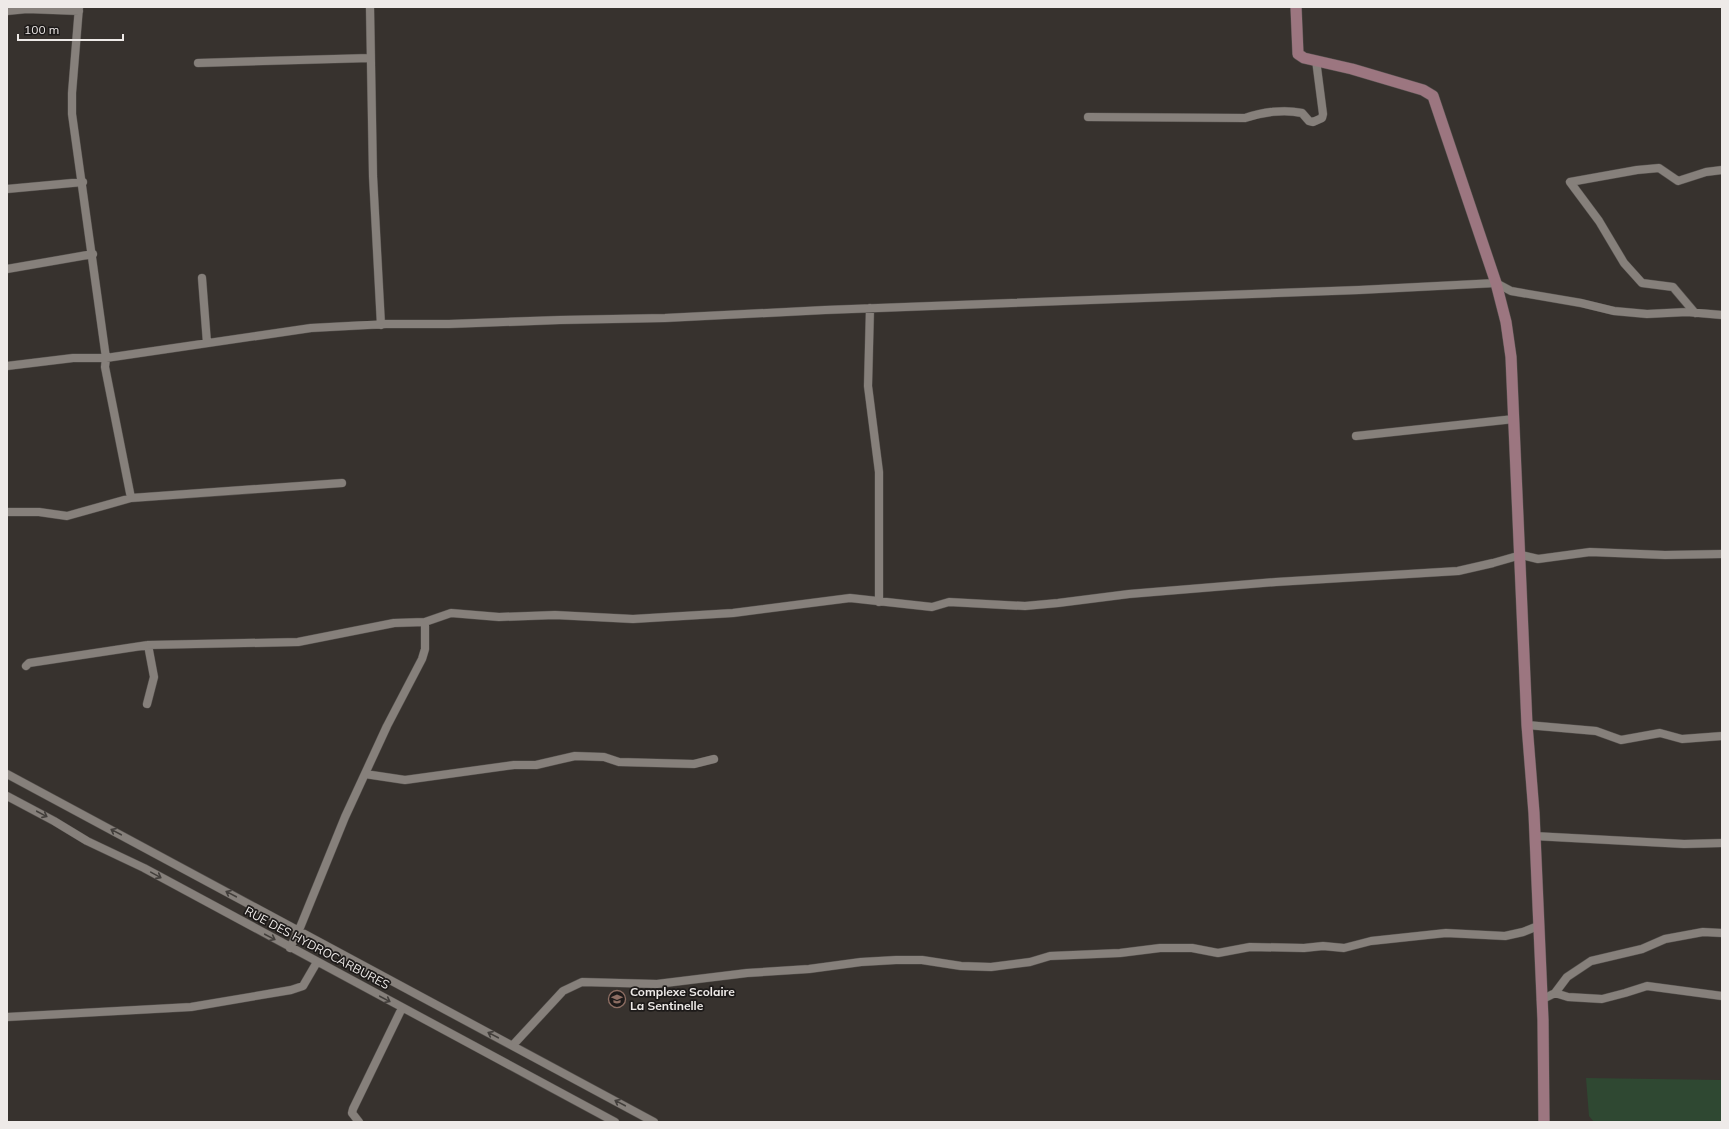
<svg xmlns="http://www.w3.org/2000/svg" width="1729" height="1129" viewBox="0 0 1729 1129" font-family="Mulish,sans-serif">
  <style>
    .green { fill: #2f4832 }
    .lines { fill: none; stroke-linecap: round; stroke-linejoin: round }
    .street-casing { stroke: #55504d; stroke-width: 9 }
    .secondary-casing { stroke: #55504d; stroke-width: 12 }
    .street { stroke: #86807b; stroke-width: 8 }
    .secondary { stroke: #9c7680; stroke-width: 11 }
    .oneway { stroke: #423e3b }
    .labels { text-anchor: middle; stroke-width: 3.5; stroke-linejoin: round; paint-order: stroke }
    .street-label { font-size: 12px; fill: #eeeae8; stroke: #1d1a19 }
    .poi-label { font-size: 12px; font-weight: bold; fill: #eeeae8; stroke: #1d1a19; text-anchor: start }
  </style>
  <rect width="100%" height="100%" fill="#37322e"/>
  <path class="green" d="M 1586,1078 L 1722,1080 L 1722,1122 L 1594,1122 L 1589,1116 Z"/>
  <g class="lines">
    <g class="street-casing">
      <path id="street" d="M 79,7 L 72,93 L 72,114 L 106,358 L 105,367 L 131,498
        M 370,7 L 373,176 L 381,325
        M 7,11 L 27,9 L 79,11
        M 198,63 L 370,58
        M 1088,117 L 1245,118 C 1262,112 1284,109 1302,113 L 1309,121 L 1313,122 L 1322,118 L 1323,114 L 1316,60
        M 7,189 L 83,182
        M 7,269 L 93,254
        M 202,278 L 207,343
        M 870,308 L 868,386 L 879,472 L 879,602
        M 1695,313 L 1673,287 L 1642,283 L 1624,263 L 1599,221 L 1570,182 L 1637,170 L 1659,168 L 1678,181 L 1706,172 L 1722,170
        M 7,366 L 73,358 L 106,358 L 311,328 L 386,324 L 449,324 L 560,320 L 665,318 L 825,310 L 1359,290 L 1496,283 L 1511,291 L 1581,303 L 1614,311 L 1647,314 L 1687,312 L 1722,315
        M 1356,436 L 1514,419
        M 7,512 L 39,512 L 67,516 L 131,498 L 342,483
        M 26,666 L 29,663 L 148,645 L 298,642 L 394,623 L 425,622
        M 147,704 L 154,677 L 148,645
        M 1527,725 L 1596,731 L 1621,740 L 1660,733 L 1682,739 L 1722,736
        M 7,774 L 654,1122
        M 365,774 L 405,780 L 514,765 L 536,765 L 575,756 L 604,757 L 619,762 L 694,764 L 714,759
        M 7,796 L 54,821 L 87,841 L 144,868 L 615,1122
        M 1534,836 L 1684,844 L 1722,843
        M 290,948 L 299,930 L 345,817 L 387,726 L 422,659 L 425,649 L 425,622 L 451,613 L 499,617 L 555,615 L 633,619 L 733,613 L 850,598 L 932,607 L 949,602 L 1025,606 L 1058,603 L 1129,594 L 1276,582 L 1458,571 L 1493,563 L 1521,555 L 1538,559 L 1590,552 L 1665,555 L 1722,554
        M 1555,993 L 1568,997 L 1602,999 L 1625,993 L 1647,986 L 1722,996
        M 1541,1000 L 1555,993 L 1567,977 L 1591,961 L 1642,949 L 1665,939 L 1703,932 L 1722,933
        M 7,1017 L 191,1007 L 291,990 L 303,986 L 317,962
        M 513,1045 L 563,991 L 582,982 L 657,984 L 747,973 L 809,969 L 861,962 L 896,960 L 922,960 L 961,966 L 991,967 L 1030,962 L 1050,956 L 1120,953 L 1160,948 L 1192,948 L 1218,953 L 1250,947 L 1304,948 L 1323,946 L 1344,948 L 1371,941 L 1446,933 L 1505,936 L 1523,932 L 1538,926
        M 359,1122 L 352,1113 L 353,1109 L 402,1008"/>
    </g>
    <g class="secondary-casing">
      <path id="secondary" d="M 1296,7 L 1298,54 L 1304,58 L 1352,69 L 1423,90 L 1433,96 L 1496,283 L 1506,322 L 1511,357 L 1527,725 L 1534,813 L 1543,1020 L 1544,1122"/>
    </g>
    <use href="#street" class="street"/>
    <use href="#secondary" class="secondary"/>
  </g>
  <defs><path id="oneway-shaft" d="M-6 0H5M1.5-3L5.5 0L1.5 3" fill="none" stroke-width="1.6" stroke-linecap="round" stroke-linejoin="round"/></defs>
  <g class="oneway">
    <use href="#oneway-shaft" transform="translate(42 814) rotate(28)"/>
    <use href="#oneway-shaft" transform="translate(116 832) rotate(-152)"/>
    <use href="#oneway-shaft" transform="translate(156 875) rotate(29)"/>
    <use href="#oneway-shaft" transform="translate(231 894) rotate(-152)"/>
    <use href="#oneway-shaft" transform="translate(270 937) rotate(28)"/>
    <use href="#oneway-shaft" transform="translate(385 999) rotate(28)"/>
    <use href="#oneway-shaft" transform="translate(493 1035) rotate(-152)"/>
    <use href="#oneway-shaft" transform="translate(620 1103) rotate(-152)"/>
  </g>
  <defs>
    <g id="school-ring" transform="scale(0.9)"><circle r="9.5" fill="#1d1a19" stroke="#8d6e63" stroke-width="1.5"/><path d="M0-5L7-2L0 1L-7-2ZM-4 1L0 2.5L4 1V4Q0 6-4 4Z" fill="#8d6e63"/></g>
  </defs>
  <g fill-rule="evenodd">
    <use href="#school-ring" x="617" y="999"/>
  </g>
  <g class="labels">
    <g class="street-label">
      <text transform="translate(317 948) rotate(28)" y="4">RUE DES HYDROCARBURES</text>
    </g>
    <g class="poi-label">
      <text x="630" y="996">Complexe Scolaire<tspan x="630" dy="14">La Sentinelle</tspan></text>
    </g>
  </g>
  <rect width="1729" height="1129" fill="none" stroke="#eeeae8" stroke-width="16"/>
  <path d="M18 34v6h105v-6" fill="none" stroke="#eeeae8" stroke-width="2"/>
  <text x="24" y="34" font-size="12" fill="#eeeae8" stroke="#1d1a19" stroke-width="3" paint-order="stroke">100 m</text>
</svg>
